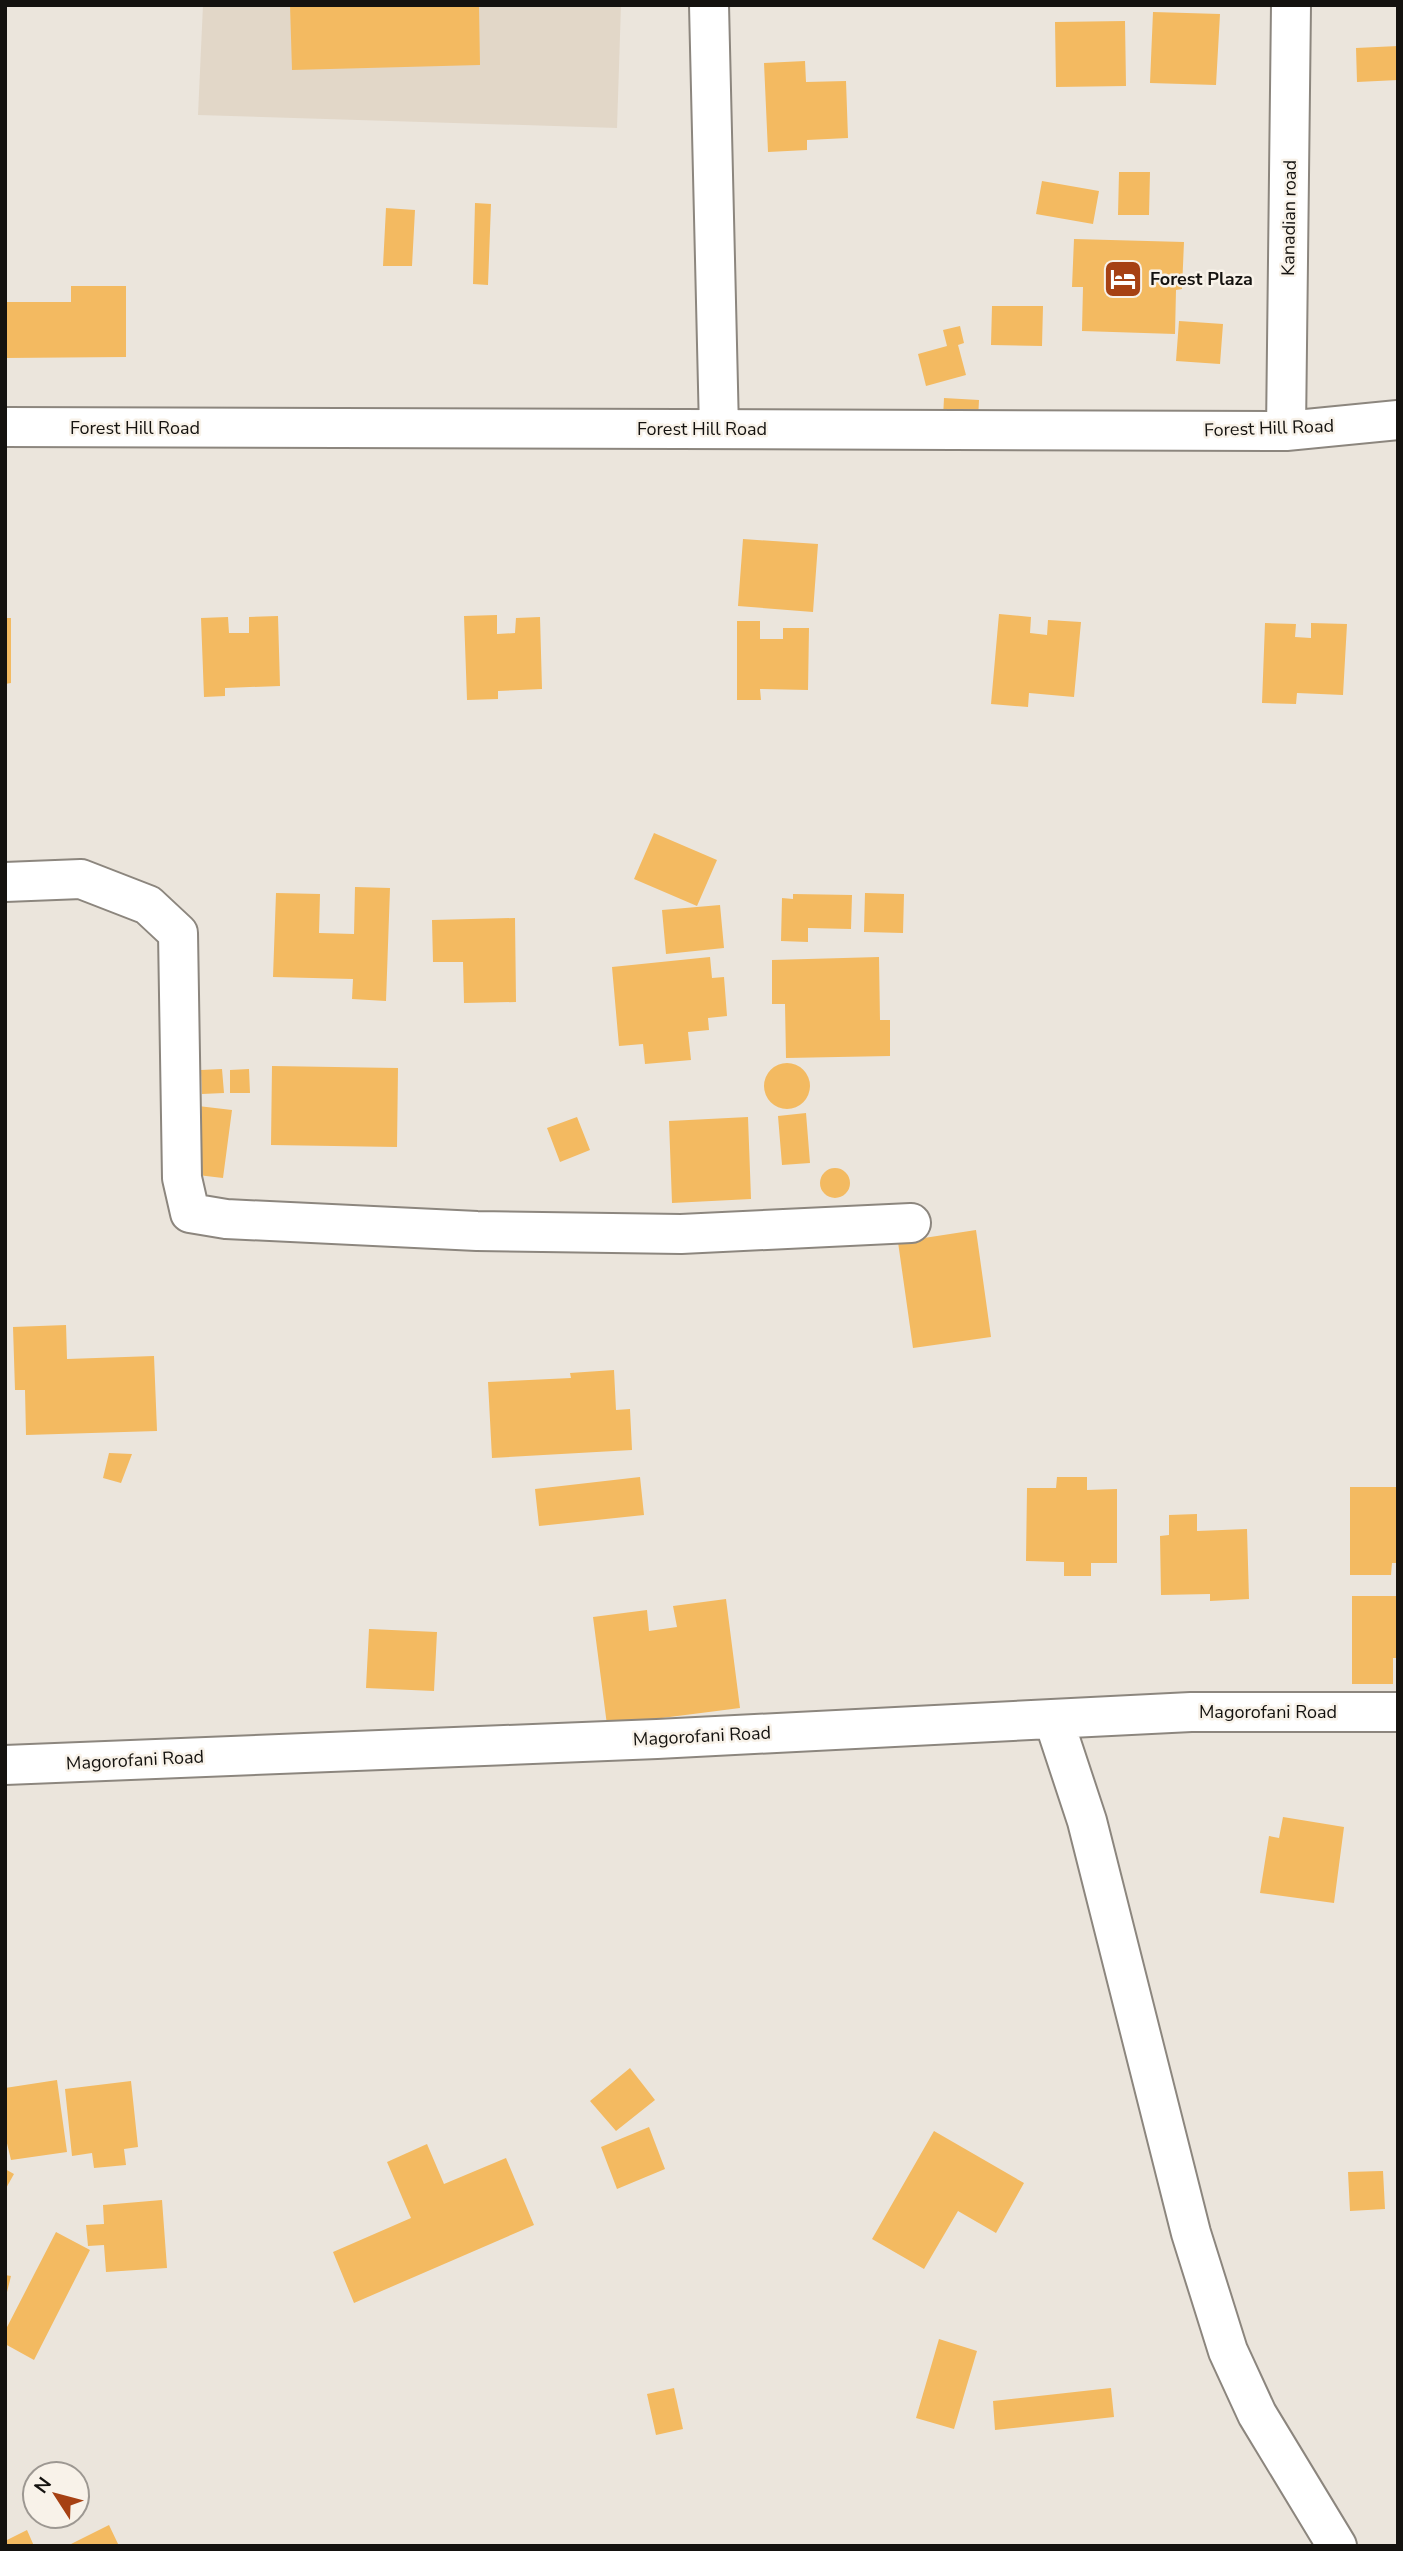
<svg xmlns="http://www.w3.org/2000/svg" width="1403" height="2551" viewBox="0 0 1403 2551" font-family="'Nunito Sans',sans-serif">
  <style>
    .built { fill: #e2d7c8 }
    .building { fill: #f3ba61 }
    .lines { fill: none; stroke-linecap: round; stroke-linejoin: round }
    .minor-casing { stroke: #8c867e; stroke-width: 42 }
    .minor { stroke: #fff; stroke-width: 38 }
    .labels { text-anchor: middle; stroke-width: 5; stroke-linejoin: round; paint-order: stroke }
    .street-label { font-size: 18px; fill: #14120f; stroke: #f8f2e9 }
    .poi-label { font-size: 18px; font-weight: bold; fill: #14120f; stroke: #f8f2e9; text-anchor: start }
  </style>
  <rect width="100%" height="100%" fill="#ebe5dc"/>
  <path class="built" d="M 203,5 L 621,5 L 617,128 L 198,115 Z"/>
  <path class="building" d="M 290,5 L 479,5 L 480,65 L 292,70 Z
    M 1153,12 L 1220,14 L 1216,85 L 1150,83 Z
    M 1125,21 L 1126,86 L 1056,87 L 1055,22 Z
    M 1398,46 L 1398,80 L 1357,82 L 1356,48 Z
    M 805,61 L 806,82 L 846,81 L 848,138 L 807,140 L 807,150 L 768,152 L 764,63 Z
    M 1119,172 L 1150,172 L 1149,215 L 1118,215 Z
    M 1042,181 L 1099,191 L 1093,224 L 1036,214 Z
    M 475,203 L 491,204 L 488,285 L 473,284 Z
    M 386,208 L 415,210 L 412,266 L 383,266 Z
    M 1074,239 L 1184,242 L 1182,289 L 1176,290 L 1175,334 L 1082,331 L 1083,287 L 1072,287 Z
    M 71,286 L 126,286 L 126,357 L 5,358 L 5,302 L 71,302 Z
    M 992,306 L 1043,306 L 1042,346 L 991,345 Z
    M 1179,321 L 1223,324 L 1220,364 L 1176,361 Z
    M 960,326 L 964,343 L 958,345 L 966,375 L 926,386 L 918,354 L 947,346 L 943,330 Z
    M 944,398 L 979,400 L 978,420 L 943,418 Z
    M 743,539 L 818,544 L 813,612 L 738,606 Z
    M 999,614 L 1031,617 L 1030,633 L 1047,635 L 1048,620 L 1081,622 L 1074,697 L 1029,693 L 1028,707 L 991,704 Z
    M 497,615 L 497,634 L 515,633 L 516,618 L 540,617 L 542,689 L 498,691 L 498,699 L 467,700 L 464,616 Z
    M 278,616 L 280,686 L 225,688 L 225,696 L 204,697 L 201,618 L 228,617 L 229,633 L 249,633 L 249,617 Z
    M 5,618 L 11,618 L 11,683 L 5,684 Z
    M 737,621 L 760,621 L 760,639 L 783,639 L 783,628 L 809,628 L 808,690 L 760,689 L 761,700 L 737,700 Z
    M 1265,623 L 1296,624 L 1295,637 L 1311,638 L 1311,623 L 1347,624 L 1343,695 L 1297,693 L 1296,704 L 1262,703 Z
    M 654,833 L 717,860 L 697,906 L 634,879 Z
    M 355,887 L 390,888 L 386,1001 L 352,999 L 353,979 L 273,977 L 276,893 L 320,894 L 319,933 L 354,934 Z
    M 865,893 L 904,894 L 903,933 L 864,932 Z
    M 793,894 L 852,895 L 851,929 L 808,928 L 808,942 L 781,941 L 782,898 L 793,899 Z
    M 720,905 L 724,948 L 666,954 L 662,910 Z
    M 515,918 L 516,1002 L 464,1003 L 463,962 L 433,962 L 432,920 Z
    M 710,957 L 712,978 L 724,977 L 727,1016 L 708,1018 L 709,1030 L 688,1032 L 691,1060 L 645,1064 L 643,1044 L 619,1046 L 612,967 Z
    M 879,957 L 880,1020 L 890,1020 L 890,1056 L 786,1058 L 785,1004 L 772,1004 L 772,960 Z
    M764 1086a23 23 0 1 1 46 0a23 23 0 1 1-46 0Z
    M 272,1066 L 398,1068 L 397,1147 L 271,1145 Z
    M 222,1069 L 224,1093 L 202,1094 L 201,1070 Z
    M 249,1069 L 250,1093 L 230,1093 L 230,1070 Z
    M 198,1106 L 232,1110 L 223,1178 L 189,1174 Z
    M 806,1113 L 810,1163 L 782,1165 L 778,1116 Z
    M 577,1117 L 590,1150 L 560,1162 L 547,1128 Z
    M 748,1117 L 751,1199 L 672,1203 L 669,1121 Z
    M820 1183a15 15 0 1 1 30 0a15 15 0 1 1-30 0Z
    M 976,1230 L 991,1337 L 913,1348 L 898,1242 Z
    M 66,1325 L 67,1359 L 154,1356 L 157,1431 L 26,1435 L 25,1390 L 15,1390 L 13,1327 Z
    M 614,1370 L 616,1410 L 630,1409 L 632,1450 L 492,1458 L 488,1382 L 571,1378 L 570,1373 Z
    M 109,1453 L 132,1454 L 121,1483 L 103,1478 Z
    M 640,1477 L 644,1515 L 539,1526 L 535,1489 Z
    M 1057,1477 L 1087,1477 L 1087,1490 L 1117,1489 L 1117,1563 L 1091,1563 L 1091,1576 L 1064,1576 L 1064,1562 L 1026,1561 L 1027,1488 L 1056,1488 Z
    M 1350,1487 L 1398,1487 L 1398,1563 L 1392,1563 L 1391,1575 L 1350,1575 Z
    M 1197,1514 L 1197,1531 L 1247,1529 L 1249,1599 L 1210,1601 L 1210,1594 L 1161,1595 L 1160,1536 L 1169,1535 L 1169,1515 Z
    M 1352,1596 L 1398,1596 L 1398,1658 L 1393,1658 L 1393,1684 L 1352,1684 Z
    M 726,1599 L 740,1708 L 607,1725 L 593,1617 L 647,1610 L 649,1631 L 677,1627 L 673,1606 Z
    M 369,1629 L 437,1632 L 434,1691 L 366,1688 Z
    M 1283,1817 L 1344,1827 L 1334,1903 L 1260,1893 L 1269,1836 L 1279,1838 Z
    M 630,2068 L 655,2100 L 616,2131 L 590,2101 Z
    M 57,2080 L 67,2152 L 11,2160 L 5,2135 L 5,2088 Z
    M 131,2081 L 138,2147 L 124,2149 L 126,2165 L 94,2168 L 92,2153 L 72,2156 L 65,2089 Z
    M 649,2127 L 665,2169 L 617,2189 L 601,2147 Z
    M 934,2131 L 1024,2183 L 996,2233 L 958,2211 L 924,2269 L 872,2239 Z
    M 427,2144 L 444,2184 L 506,2158 L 534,2225 L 354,2303 L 333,2252 L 411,2218 L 387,2162 Z
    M 5,2169 L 14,2174 L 5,2190 Z
    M 1383,2171 L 1385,2209 L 1350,2211 L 1348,2172 Z
    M 162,2200 L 167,2268 L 106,2272 L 104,2245 L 88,2246 L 86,2225 L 104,2224 L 103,2205 Z
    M 56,2232 L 90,2250 L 34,2360 L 5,2344 L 5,2331 Z
    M 5,2275 L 11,2276 L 6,2296 L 5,2296 Z
    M 939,2339 L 977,2351 L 954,2429 L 916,2418 Z
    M 674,2388 L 683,2429 L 656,2435 L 647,2394 Z
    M 1111,2388 L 1114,2417 L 995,2430 L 993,2401 Z
    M 109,2525 L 119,2546 L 67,2546 Z
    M 27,2530 L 34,2546 L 5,2546 L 5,2541 Z"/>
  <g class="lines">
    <g class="minor-casing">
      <path id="minor" d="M 709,5 L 719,429
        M 5,427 L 1286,431 L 1398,420
        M 1286,431 L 1291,5
        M 5,882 L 81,879 L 148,905 L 178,933 L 182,1178 L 190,1213 L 226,1219 L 477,1231 L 681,1234 L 911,1223
        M 1054,1721 L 1087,1821 L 1191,2233 L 1228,2351 L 1257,2414 L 1337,2546
        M 5,1765 L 657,1739 L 1191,1712 L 1398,1712"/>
    </g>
    <use href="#minor" class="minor"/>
  </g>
  <defs>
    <g id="hotel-square" transform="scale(2.0125)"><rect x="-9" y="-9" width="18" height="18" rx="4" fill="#a64113" stroke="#f8f2e9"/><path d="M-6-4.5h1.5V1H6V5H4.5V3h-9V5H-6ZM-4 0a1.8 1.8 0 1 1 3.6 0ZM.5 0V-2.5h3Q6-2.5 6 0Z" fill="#fff"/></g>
  </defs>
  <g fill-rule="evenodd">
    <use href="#hotel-square" x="1123" y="279"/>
  </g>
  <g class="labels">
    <g class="street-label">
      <text transform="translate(1289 218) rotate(-89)" y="6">Kanadian road</text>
      <text x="135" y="434">Forest Hill Road</text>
      <text transform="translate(1269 428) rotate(-2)" y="6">Forest Hill Road</text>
      <text x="702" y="435">Forest Hill Road</text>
      <text x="1268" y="1718">Magorofani Road</text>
      <text transform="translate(702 1736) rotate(-3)" y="6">Magorofani Road</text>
      <text transform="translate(135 1760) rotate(-3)" y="6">Magorofani Road</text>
    </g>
    <g class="poi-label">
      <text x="1150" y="285">Forest Plaza</text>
    </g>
  </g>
  <rect width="1403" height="2551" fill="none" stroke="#14120f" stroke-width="14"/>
  <g transform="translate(56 2495) rotate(306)"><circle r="33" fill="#f8f2e9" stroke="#9d9892" stroke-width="2"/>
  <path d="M0-5L12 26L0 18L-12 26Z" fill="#a64113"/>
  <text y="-10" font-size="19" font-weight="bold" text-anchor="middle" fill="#14120f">N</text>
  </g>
</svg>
